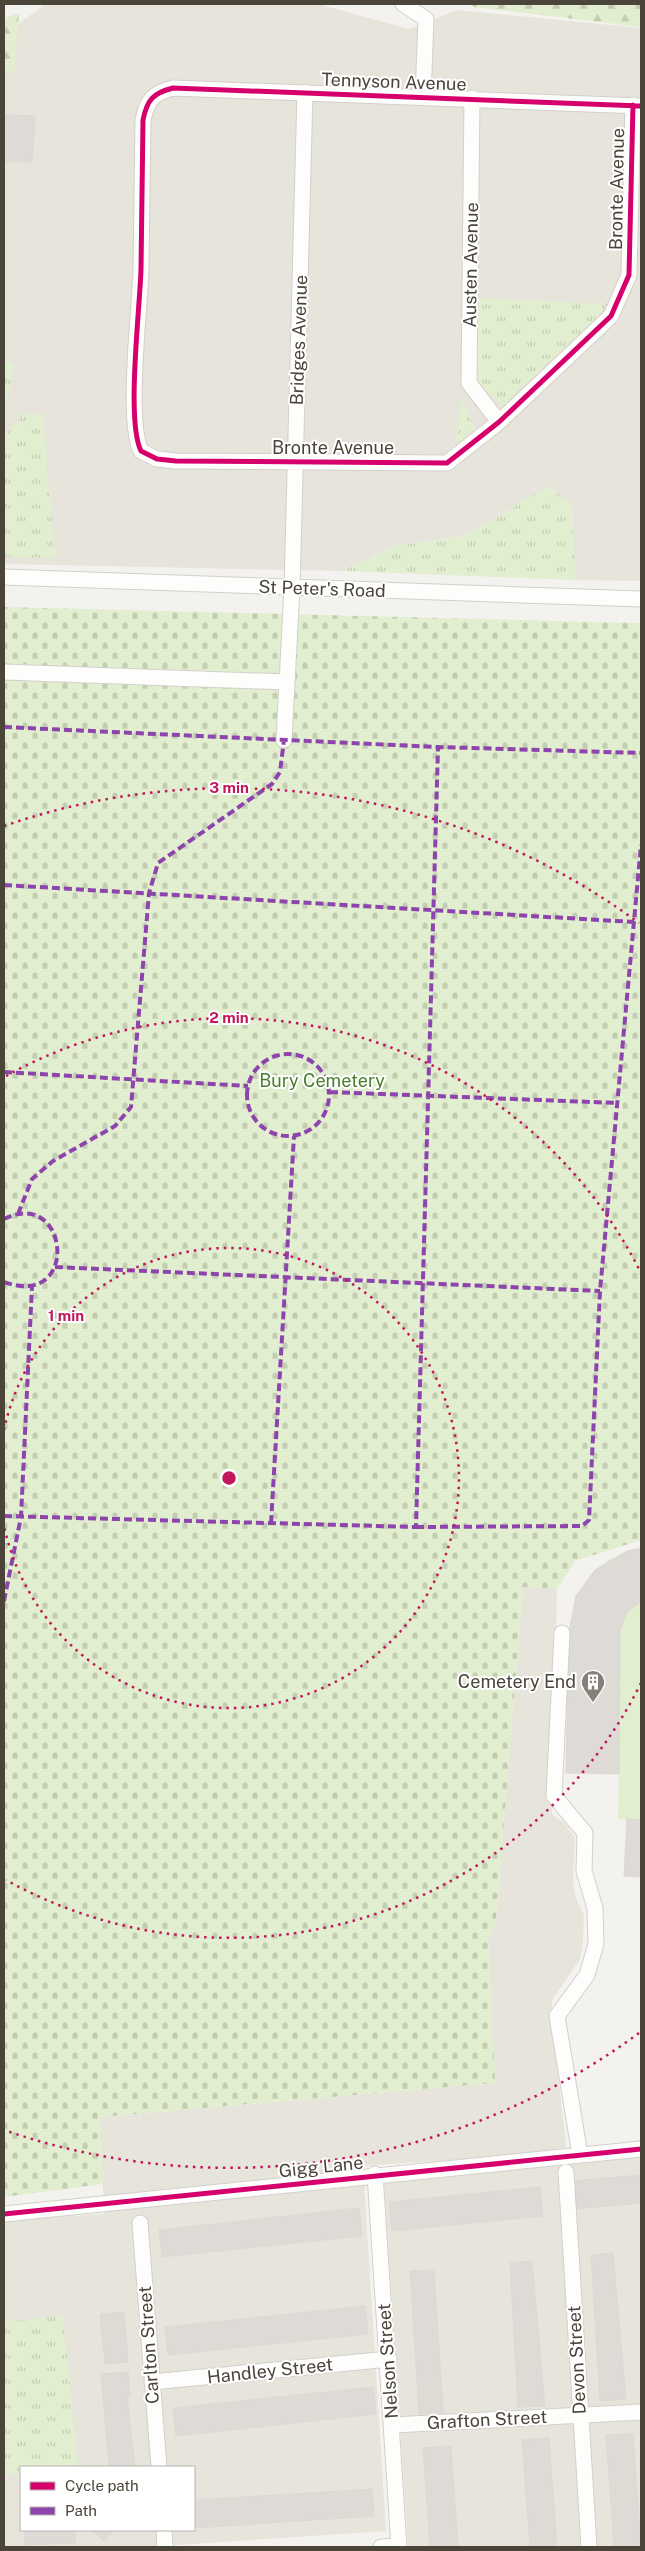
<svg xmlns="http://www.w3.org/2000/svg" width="645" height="2551" viewBox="0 0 645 2551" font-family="'Public Sans',sans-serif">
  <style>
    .residential { fill: #e7e4dc; fill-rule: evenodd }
    .grass { fill: url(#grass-tufts) }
    .forest { fill: url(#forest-firs) }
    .cemetery { fill: url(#cemetery-stones) }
    .park { fill: #e1eecf }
    .building { fill: #dedbd6; stroke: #dcd9d4 }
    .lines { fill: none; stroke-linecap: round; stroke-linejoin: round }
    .minor-casing { stroke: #d2d0cb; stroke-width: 17 }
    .minor { stroke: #fdfdfc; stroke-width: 15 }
    .quiet { stroke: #8e44ad; stroke-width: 4; stroke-dasharray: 8 4; stroke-linecap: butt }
    .cycleway-casing { stroke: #fff; stroke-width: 8 }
    .cycleway { stroke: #d6006c; stroke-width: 5 }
    .ring { fill: none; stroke: #c2185b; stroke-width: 2.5; stroke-dasharray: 2.5 5 }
    .labels { text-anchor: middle; stroke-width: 4; stroke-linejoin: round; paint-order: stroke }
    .street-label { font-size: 18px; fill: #4b4439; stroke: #fff }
    .park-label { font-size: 18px; fill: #4a7f2a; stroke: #fff }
    .poi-label { font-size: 18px; fill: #4b4439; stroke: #fff; text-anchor: end }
    .centre { fill: #c2185b; stroke: #fff; stroke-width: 2.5 }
    .ring-label { font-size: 15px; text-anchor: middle; font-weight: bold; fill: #c2185b; stroke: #fff; stroke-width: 4; stroke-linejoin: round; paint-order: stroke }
  </style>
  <defs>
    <pattern id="grass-tufts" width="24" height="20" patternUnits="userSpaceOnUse" patternTransform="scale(1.25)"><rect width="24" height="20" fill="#e1eecf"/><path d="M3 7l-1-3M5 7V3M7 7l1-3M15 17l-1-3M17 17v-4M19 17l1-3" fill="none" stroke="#c3cdb2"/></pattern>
    <pattern id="forest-firs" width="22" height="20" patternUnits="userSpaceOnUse" patternTransform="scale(1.25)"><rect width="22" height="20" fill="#e1eecf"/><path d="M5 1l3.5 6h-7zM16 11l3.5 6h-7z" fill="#c3cdb2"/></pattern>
    <pattern id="cemetery-stones" width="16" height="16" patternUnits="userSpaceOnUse" patternTransform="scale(1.25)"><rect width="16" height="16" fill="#e1eecf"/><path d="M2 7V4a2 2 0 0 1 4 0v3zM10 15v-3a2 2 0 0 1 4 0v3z" fill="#c3cdb2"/></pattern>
  </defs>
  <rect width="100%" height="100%" fill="#f4f2ee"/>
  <path class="residential" d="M 46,4 L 318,4 L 409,29 L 457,10 L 641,28 L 641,581 L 575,580 L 572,506 L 549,486 L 464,536 L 395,546 L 343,571 L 4,564 L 4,27 L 18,24 Z
    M 523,1587 L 557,1589 L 552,1814 L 564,1823 L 575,1838 L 573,1882 L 576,1898 L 584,1915 L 583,1941 L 580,1959 L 552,2000 L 551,2015 L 567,2152 L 363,2166 L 386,2531 L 148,2547 L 4,2547 L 4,2221 L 104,2214 L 100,2117 L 495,2083 L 488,1939 L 496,1919 ZM 21,2467 L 194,2467 L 194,2530 L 21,2530 Z
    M 641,2157 L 641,2547 L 408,2547 L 384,2183 Z"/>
  <path class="grass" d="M 477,298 L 608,304 L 597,317 L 502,406 L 475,380 Z
    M 4,362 L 14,363 L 7,403 L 4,407 Z
    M 461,399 L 475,428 L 455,447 Z
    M 24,413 L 43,415 L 55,558 L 4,557 L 4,437 Z
    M 549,486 L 572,506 L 575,580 L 343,571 L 395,546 L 464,536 Z
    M 63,2316 L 78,2467 L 21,2467 L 21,2474 L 4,2475 L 4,2322 Z"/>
  <path class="forest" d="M 471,4 L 641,4 L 641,27 L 474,7 Z
    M 19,13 L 15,70 L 4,73 L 4,18 Z"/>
  <path class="cemetery" d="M 4,607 L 641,623 L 641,1540 L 575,1561 L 557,1589 L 523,1587 L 496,1919 L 488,1939 L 495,2083 L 100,2117 L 103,2184 L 4,2197 Z"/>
  <path class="park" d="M 641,1548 L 641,1877 L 624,1876 L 627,1820 L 618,1819 L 619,1774 L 566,1773 C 567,1742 567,1712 568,1681 C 569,1620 569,1563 641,1548 Z"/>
  <path class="building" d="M 4,115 L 35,116 L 32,162 L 4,162 Z
    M 641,1548 L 641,1602 L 627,1612 L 620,1631 L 619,1774 L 566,1773 L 569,1632 L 576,1596 L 595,1570 L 627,1551 Z
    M 627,1819 L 641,1820 L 641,1877 L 624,1876 Z
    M 641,2175 L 641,2203 L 574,2209 L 572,2181 Z
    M 540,2187 L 543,2216 L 392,2231 L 389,2202 Z
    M 359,2208 L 362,2236 L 162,2257 L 159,2230 Z
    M 613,2253 L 626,2399 L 600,2401 L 591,2255 Z
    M 532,2261 L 545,2406 L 518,2407 L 510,2263 Z
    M 434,2270 L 443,2412 L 419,2414 L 410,2271 Z
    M 365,2306 L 368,2334 L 168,2355 L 165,2327 Z
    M 124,2312 L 128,2362 L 105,2364 L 100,2314 Z
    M 128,2372 L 130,2397 L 127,2397 L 135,2467 L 109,2467 L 101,2374 Z
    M 373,2387 L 376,2414 L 176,2436 L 173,2408 Z
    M 633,2434 L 641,2547 L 614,2547 L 606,2435 Z
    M 549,2438 L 557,2547 L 530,2547 L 522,2440 Z
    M 451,2446 L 458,2547 L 430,2547 L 423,2448 Z
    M 372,2489 L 374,2516 L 194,2528 L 194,2500 Z
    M 24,2530 L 75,2530 L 76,2543 L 25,2545 Z
    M 91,2530 L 114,2530 L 104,2541 Z"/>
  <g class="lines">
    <g class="minor-casing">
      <path id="minor" d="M 403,4 L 426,19 L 423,97
        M 472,98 L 469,383 L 499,422
        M 633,105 L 629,275 L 611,316 L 499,422 L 447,463 L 176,461 L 157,459 L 141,451 C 126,421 140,308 141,269 C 142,219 142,170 143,120 C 147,100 153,93 173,88 L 641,106
        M 4,577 L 641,599
        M 4,672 L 287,682
        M 284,740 L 292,588 L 305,92
        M 562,1633 L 554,1796 L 585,1833 L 584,1871 L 595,1908 L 596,1944 L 587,1975 L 557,2016 L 580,2155
        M 566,2172 L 589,2547
        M 375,2174 L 399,2547
        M 4,2214 L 641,2149
        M 140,2223 L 159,2467
        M 152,2382 L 389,2359
        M 393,2425 L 641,2412
        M 164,2530 L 165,2547
        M 381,2547 L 399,2546"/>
    </g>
    <use href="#minor" class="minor"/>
    <path class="quiet" d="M 4,727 L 438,747 L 641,753
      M 4,885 L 634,922
      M247 1095a41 41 0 1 1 82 0a41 41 0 1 1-82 0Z
      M 4,1072 L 248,1086
      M 330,1092 L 618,1103
      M 18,1214 L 32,1179 L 53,1161 L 115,1126 L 131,1107 L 149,893 L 158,863 L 272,784 L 280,772 L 284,740
      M 4,1219 C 69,1186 81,1310 4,1282
      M 55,1267 L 600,1291
      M 4,1516 L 416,1527 L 438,747
      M 271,1523 L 294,1136
      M 416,1527 L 582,1526 L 589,1520 L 600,1291 L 641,845
      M 4,1601 L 21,1517 L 32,1286"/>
    <g class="cycleway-casing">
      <path id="cycleway" d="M 633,105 L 629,275 L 611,316 L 499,422 L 447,463 L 176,461 L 157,459 L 141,451 C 126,421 140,308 141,269 C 142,219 142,170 143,120 C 147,100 153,93 173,88 L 641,106
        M 4,2214 L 641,2149"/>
    </g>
    <use href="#cycleway" class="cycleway"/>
  </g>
  <g class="ring">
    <path d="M4 1430A230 230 0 1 1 4 1526"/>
    <path d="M641 1683A460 460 0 0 1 6 1880M6 1076A460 460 0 0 1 641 1273"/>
    <path d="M639 2033A690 690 0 0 1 4 2130M4 826A690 690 0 0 1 639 923"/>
  </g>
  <defs>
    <g id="building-pin" transform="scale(1.25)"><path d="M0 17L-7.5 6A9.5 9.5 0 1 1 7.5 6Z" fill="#868178" stroke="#fff"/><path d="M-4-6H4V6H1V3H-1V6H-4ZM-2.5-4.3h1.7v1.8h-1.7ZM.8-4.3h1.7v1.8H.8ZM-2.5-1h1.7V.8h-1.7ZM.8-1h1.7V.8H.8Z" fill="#fff"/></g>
  </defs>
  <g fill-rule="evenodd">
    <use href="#building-pin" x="593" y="1682"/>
  </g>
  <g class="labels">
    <g class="street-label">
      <text transform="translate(394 82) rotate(2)" y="6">Tennyson Avenue</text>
      <text transform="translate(617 189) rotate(-89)" y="6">Bronte Avenue</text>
      <text transform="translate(471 265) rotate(-89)" y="6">Austen Avenue</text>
      <text transform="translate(299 340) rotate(-88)" y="6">Bridges Avenue</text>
      <text x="333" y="454">Bronte Avenue</text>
      <text transform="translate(322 589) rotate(2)" y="6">St Peter's Road</text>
      <text transform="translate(321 2167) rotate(-6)" y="6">Gigg Lane</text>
      <text transform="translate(149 2345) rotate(-94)" y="6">Carlton Street</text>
      <text transform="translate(577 2360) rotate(-93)" y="6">Devon Street</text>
      <text transform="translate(388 2361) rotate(-94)" y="6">Nelson Street</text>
      <text transform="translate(270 2371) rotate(-6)" y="6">Handley Street</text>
      <text transform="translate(487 2420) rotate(-3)" y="6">Grafton Street</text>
    </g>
    <g class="park-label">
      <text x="322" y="1087">Bury Cemetery</text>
    </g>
    <g class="poi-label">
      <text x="576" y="1688">Cemetery End</text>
    </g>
  </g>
  <circle cx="229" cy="1478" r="8" class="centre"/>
  <g class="ring-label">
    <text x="229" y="793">3 min</text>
    <text x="229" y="1023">2 min</text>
    <text x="66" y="1321">1 min</text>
  </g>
  <rect width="645" height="2551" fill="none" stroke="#4b4439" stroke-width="10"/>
  <rect x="20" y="2466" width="175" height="65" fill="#ffffff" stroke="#b7b4b0"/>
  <rect x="30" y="2482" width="25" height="8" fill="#d6006c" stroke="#b7b4b0"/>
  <text x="65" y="2491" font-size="15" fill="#4b4439">Cycle path</text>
  <rect x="30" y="2507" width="25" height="8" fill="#8e44ad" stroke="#b7b4b0"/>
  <text x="65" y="2516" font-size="15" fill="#4b4439">Path</text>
</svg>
